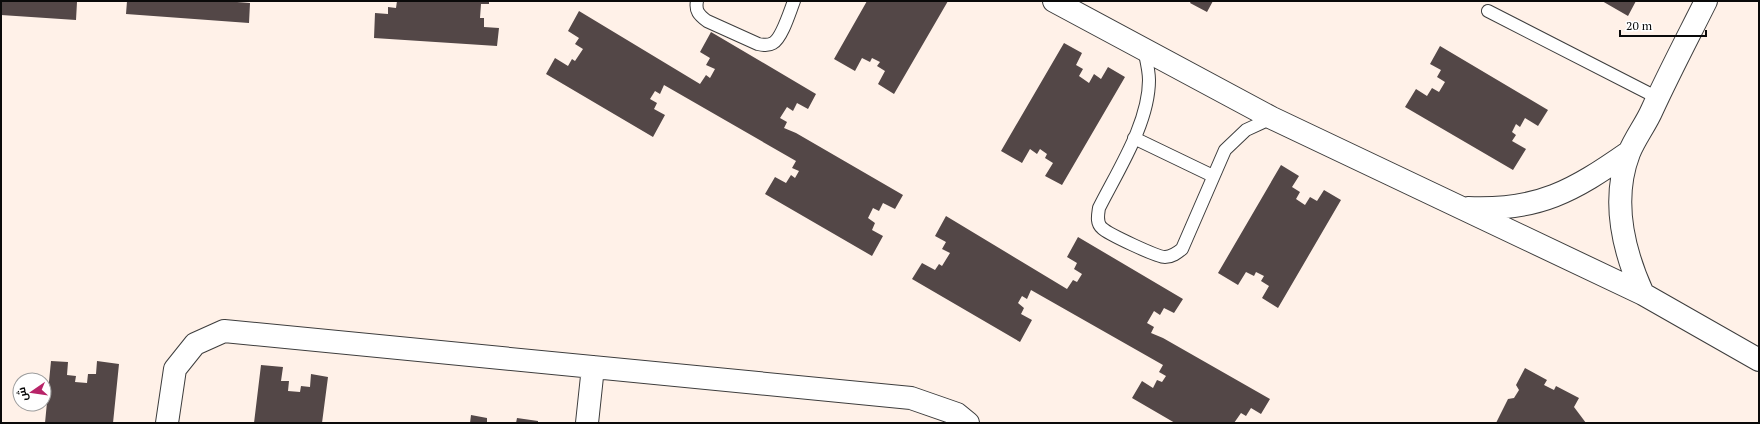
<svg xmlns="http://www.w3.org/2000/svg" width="1760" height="424" viewBox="0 0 1760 424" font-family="'PT Serif',Cairo,serif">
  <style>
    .building { fill: #534747 }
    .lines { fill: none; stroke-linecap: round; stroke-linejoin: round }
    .service-casing { stroke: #3d3d3d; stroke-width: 14 }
    .minor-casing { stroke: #3d3d3d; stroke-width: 24 }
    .service { stroke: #fff; stroke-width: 12 }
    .minor { stroke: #fff; stroke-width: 22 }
  </style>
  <rect width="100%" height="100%" fill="#fff1e8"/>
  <path class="building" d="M 1,1 L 77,2 L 76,20 L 1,15 Z
    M 127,1 L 238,1 L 237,2 L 250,3 L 249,23 L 126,14 Z
    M 397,1 L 489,1 L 489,4 L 481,4 L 480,18 L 484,18 L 484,27 L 499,28 L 497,46 L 374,38 L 375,13 L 388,14 L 388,7 L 396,8 Z
    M 867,1 L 948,1 L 894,94 L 878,84 L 885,71 L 877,66 L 880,62 L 872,58 L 870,62 L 862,58 L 855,71 L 834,59 Z
    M 1191,1 L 1213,1 L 1207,12 L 1190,3 Z
    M 1602,1 L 1636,1 L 1628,16 Z
    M 579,11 L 700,84 L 706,75 L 710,78 L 715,69 L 706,65 L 710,58 L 700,52 L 711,32 L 816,94 L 808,109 L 797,103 L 793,111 L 787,107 L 780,118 L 787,122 L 784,128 L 796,133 L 903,195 L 895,209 L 883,203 L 879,211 L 873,208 L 868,218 L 875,223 L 872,230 L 883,236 L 872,256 L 765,194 L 775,177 L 786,183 L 791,175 L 795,178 L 799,171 L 792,168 L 796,161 L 664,85 L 660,94 L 655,91 L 650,99 L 657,103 L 654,109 L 665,115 L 653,137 L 546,74 L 555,58 L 568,66 L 572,59 L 575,61 L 583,49 L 575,44 L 579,38 L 568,31 Z
    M 1064,43 L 1082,53 L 1076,65 L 1083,69 L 1079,76 L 1089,83 L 1094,74 L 1101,79 L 1108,67 L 1125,77 L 1062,185 L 1045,176 L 1053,163 L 1045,158 L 1047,154 L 1040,149 L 1037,154 L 1030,149 L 1022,163 L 1001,151 Z
    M 1440,46 L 1548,110 L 1538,126 L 1525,118 L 1520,127 L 1516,124 L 1512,132 L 1516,135 L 1512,141 L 1526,149 L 1513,170 L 1405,107 L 1416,89 L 1427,96 L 1432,88 L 1439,92 L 1445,82 L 1437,77 L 1441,70 L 1430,64 Z
    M 1281,165 L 1299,176 L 1292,187 L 1300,192 L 1296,199 L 1305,205 L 1310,197 L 1317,201 L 1324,190 L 1341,200 L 1278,308 L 1262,298 L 1269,286 L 1261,281 L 1264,276 L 1256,272 L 1254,276 L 1246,272 L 1238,285 L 1218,273 Z
    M 946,216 L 1067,289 L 1073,280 L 1077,282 L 1082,274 L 1074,269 L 1077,263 L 1067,257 L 1078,237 L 1183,299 L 1174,313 L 1164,308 L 1160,315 L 1154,311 L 1147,323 L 1154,327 L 1151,333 L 1163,338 L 1270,399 L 1261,414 L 1251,408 L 1246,416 L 1241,413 L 1234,423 L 1175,423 L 1132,398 L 1142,381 L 1153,388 L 1157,380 L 1162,382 L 1166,376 L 1159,372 L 1163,365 L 1031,290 L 1027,299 L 1022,296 L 1018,303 L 1024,308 L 1021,314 L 1032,320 L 1020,342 L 912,279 L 922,263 L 935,270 L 939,264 L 942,266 L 950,253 L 942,249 L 946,242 L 935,236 Z
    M 51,361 L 68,362 L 67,375 L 76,376 L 75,382 L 87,383 L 88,374 L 96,374 L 97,361 L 119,364 L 113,423 L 45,423 Z
    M 261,365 L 283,367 L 281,381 L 289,381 L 288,391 L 300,392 L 301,386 L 310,387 L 311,374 L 328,377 L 322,423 L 254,423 Z
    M 1525,368 L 1547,380 L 1544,385 L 1554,390 L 1556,386 L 1579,398 L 1574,407 L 1586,423 L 1496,423 L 1508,399 L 1514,398 L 1519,390 L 1516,385 Z
    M 471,415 L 487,418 L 487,423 L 470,423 Z
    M 517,418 L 538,421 L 538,423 L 516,423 Z"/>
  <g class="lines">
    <g class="service-casing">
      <path id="service" d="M 697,1 C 695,11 699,15 707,21 L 758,44 C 763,45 768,46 773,43 C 782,38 790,11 794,1
        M 1488,11 L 1658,98
        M 1144,49 C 1146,59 1149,70 1149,80 C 1149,123 1118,170 1099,208 C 1098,215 1096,223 1102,228 C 1108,234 1157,257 1165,257 C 1172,257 1177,253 1182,249 L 1225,150 L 1246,130 L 1272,118
        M 1134,138 L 1213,176"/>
    </g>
    <g class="minor-casing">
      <path id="minor" d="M 1054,1 L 1272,118 L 1643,294 L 1759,360
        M 1468,208 C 1539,211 1573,191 1629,152
        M 1643,294 C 1623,250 1611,200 1629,153 C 1635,138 1646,124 1652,110 C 1669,73 1688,37 1706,1
        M 167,423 L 175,369 L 195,344 L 224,331 L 911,398 L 957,414 L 968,423
        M 587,423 L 593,367"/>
    </g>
    <use href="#service" class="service"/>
    <use href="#minor" class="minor"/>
  </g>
  <rect width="1760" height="424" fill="none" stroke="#0a0a0a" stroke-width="4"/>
  <g transform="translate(32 392) rotate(257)"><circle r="19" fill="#ffffff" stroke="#9d9d9d"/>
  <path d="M0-3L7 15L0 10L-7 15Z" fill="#b82468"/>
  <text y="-6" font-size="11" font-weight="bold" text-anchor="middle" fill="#0a0a0a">ش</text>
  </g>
  <path d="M1620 30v6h86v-6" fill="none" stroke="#0a0a0a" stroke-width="2"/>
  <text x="1626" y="30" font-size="12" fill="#0a0a0a" stroke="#ffffff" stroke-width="3" paint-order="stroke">20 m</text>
</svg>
